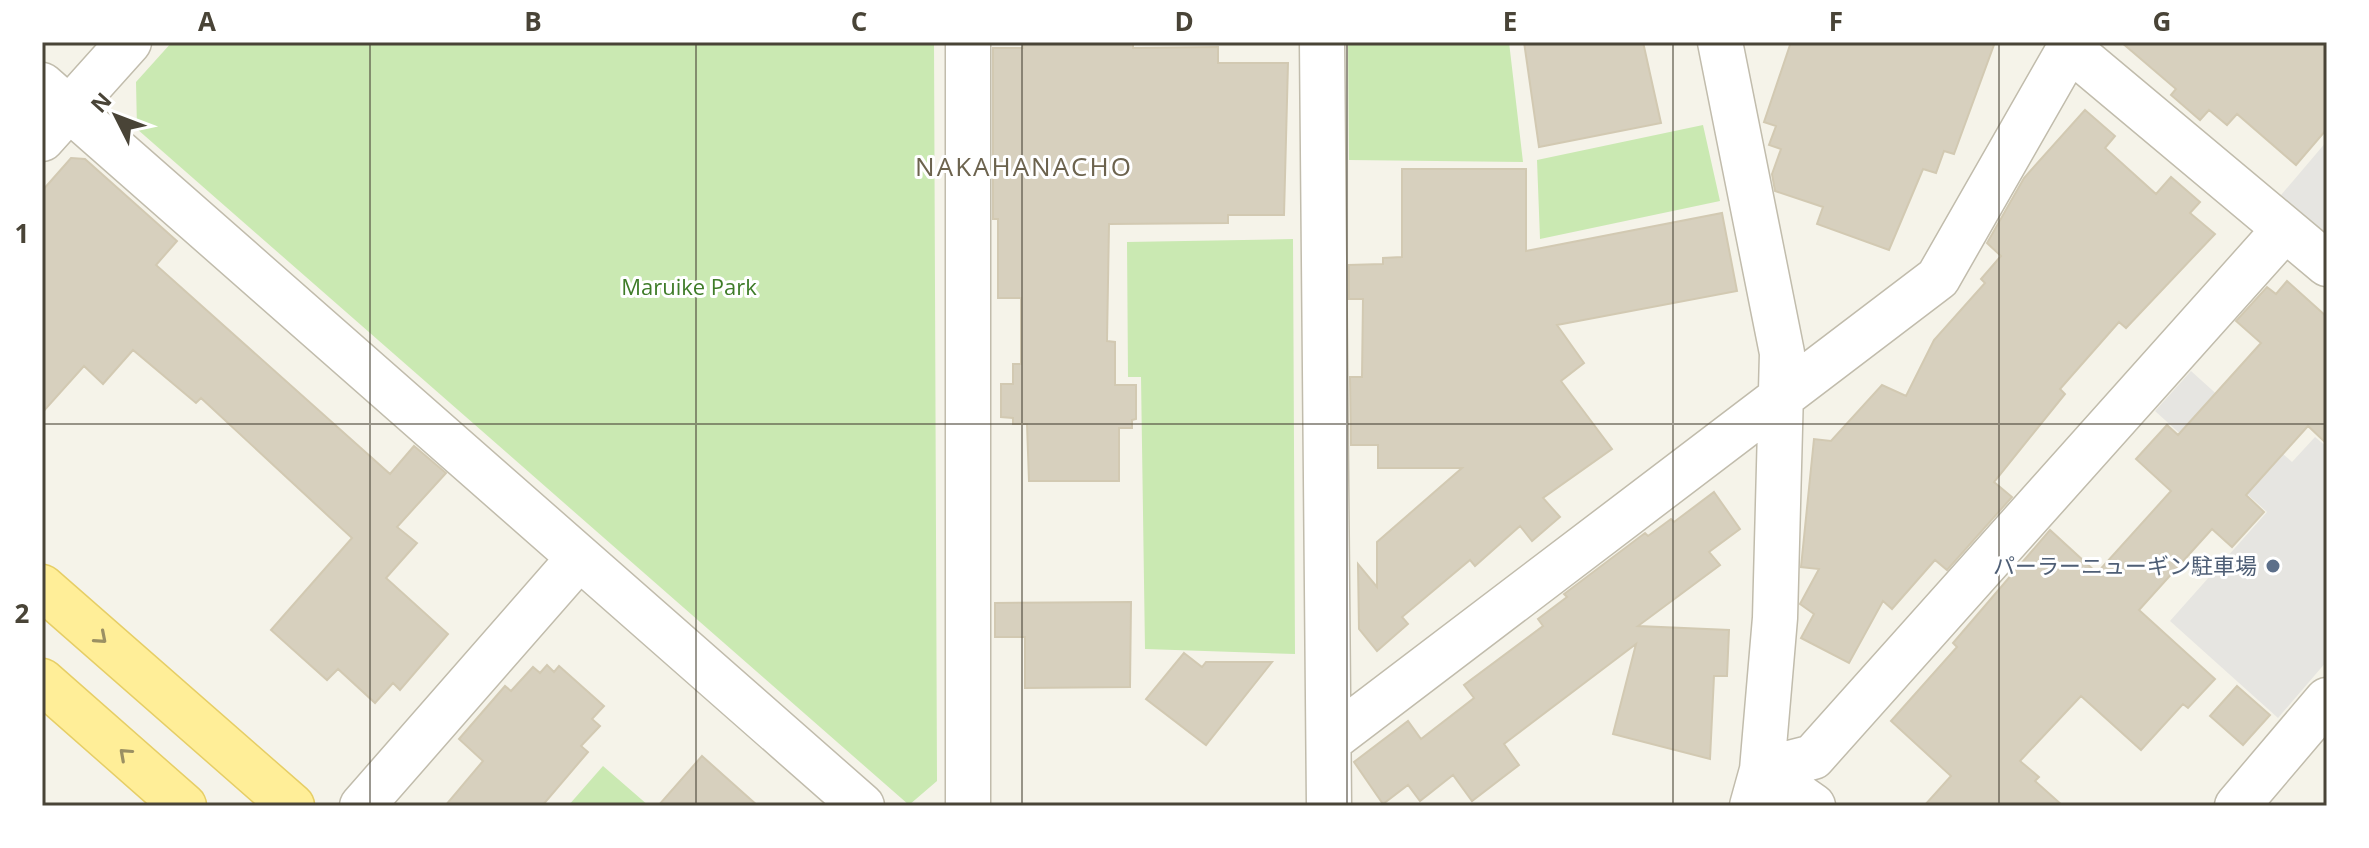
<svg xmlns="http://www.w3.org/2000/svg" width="2369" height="848" viewBox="0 0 2369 848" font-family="'Open Sans','Noto Sans JP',sans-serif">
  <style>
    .green { fill: #cae9b2 }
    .parking { fill: #e6e5e1 }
    .building { fill: #d7d0be; stroke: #d2c9b2; stroke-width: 2 }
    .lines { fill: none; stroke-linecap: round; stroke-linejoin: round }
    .minor-casing { stroke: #c1bcac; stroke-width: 47 }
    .major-casing { stroke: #e6ce66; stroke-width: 47 }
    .minor { stroke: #fff; stroke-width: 44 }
    .major { stroke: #ffee98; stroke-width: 44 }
    .oneway { stroke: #9b9063 }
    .grid { fill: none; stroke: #494437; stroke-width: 2; stroke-opacity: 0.55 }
    .service-dot { fill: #5c6f8a; stroke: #fff; stroke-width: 3 }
    .labels { text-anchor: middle; stroke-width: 6; stroke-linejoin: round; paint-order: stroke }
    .park-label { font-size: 22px; fill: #3f7c29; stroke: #fff }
    .service-label { font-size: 22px; fill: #4e5e75; stroke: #fff; text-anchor: end }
    .quarter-label { font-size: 26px; letter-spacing: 2px; fill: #6c634e; stroke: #fff }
    .neatline { fill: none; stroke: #494437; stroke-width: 3 }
    .grid-label { font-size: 26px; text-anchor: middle; font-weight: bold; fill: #494437 }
  </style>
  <rect width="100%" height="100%" fill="#f5f3e9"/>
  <path class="green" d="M 172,42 L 934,42 L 937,781 L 909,805 L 137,129 L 136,82 Z
    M 1348,42 L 1509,42 L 1523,162 L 1349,160 Z
    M 1703,125 L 1720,201 L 1540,239 L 1537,160 Z
    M 1293,239 L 1295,654 L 1145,649 L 1141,377 L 1128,377 L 1127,242 Z
    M 603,766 L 649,806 L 568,806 Z"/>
  <path class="parking" d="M 2327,141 L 2327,234 L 2281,195 Z
    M 2191,371 L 2292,462 L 2315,437 L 2327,447 L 2327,661 L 2278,718 L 2170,621 L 2267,512 L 2155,411 Z"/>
  <path class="building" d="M 1023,42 L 1133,42 L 1133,48 L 1218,47 L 1218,63 L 1288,63 L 1284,215 L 1228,215 L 1228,223 L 1109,224 L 1107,341 L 1115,342 L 1115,385 L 1136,385 L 1136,419 L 1132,420 L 1132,428 L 1119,428 L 1119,481 L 1029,481 L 1027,424 L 1013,424 L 1013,418 L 1001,417 L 1001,384 L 1013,384 L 1013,364 L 1021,364 L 1021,298 L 998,298 L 998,219 L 993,219 L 993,48 L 1023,48 Z
    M 1524,42 L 1643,42 L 1661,123 L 1539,147 Z
    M 1791,42 L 1995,42 L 1954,154 L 1944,151 L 1936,173 L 1923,169 L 1889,250 L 1817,224 L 1823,207 L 1775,191 L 1772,174 L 1781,149 L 1769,145 L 1776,126 L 1764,122 Z
    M 2121,42 L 2327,42 L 2327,129 L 2296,165 L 2237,114 L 2227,125 L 2209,110 L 2200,120 L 2171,95 L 2176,89 Z
    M 2085,110 L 2115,136 L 2105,148 L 2156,194 L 2171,177 L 2200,202 L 2190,213 L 2215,234 L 2126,328 L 2119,322 L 2060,389 L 2065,394 L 1994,482 L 2012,497 L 1947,570 L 1935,560 L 1892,609 L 1883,601 L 1849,663 L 1801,638 L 1814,614 L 1800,604 L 1819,569 L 1801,567 L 1814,439 L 1831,441 L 1882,385 L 1906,396 L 1934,340 L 1985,283 L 1981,279 L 2001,256 L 1987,243 L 2024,178 Z
    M 71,158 L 85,159 L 177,241 L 156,265 L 390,474 L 414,446 L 446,473 L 397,527 L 417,543 L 386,578 L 448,634 L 400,690 L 393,683 L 375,703 L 338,669 L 327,680 L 271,630 L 352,538 L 201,398 L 196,403 L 133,350 L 103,384 L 84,366 L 42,413 L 42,191 Z
    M 1402,169 L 1526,169 L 1526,251 L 1722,213 L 1737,291 L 1557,325 L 1584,363 L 1561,381 L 1612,449 L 1543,498 L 1560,517 L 1532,541 L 1520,526 L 1475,566 L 1470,560 L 1402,617 L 1408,624 L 1377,651 L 1359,629 L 1358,564 L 1377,587 L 1377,542 L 1462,468 L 1378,468 L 1378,445 L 1351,445 L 1350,377 L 1362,377 L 1363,299 L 1349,299 L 1349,265 L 1383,264 L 1383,258 L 1402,257 Z
    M 2287,281 L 2327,317 L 2327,444 L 2308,426 L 2246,495 L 2264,512 L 2232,547 L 2212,529 L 2139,610 L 2215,679 L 2188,708 L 2183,704 L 2141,750 L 2081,696 L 2020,761 L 2039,777 L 2035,781 L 2063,806 L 1924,806 L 1951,776 L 1891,721 L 1957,647 L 1953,643 L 2050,530 L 2097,573 L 2171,491 L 2136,459 L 2167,425 L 2178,435 L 2261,343 L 2236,321 L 2267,287 L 2276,294 Z
    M 1714,492 L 1740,529 L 1709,552 L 1720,565 L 1638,626 L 1729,630 L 1727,676 L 1714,676 L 1710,759 L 1613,734 L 1636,644 L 1504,744 L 1519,765 L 1472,801 L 1453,775 L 1420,801 L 1408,785 L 1383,804 L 1354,762 L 1408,721 L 1421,739 L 1474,698 L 1464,685 L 1543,626 L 1538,619 L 1567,597 L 1564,594 L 1645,533 L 1648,536 L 1671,519 L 1674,522 Z
    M 1131,602 L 1130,687 L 1025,688 L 1025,637 L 995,637 L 995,603 Z
    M 1184,653 L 1202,667 L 1206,662 L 1272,662 L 1206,745 L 1146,699 Z
    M 547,665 L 554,672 L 559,666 L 604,706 L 592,719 L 600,726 L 581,746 L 588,752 L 542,806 L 445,806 L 483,761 L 459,739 L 505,686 L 511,691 L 533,667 L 540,673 Z
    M 2237,686 L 2270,715 L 2243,745 L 2210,716 Z
    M 702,756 L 758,806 L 658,806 Z"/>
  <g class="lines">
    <g class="minor-casing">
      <path id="minor" d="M 1322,42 L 1329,806
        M 1720,42 L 1782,353 L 1775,618 L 1762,770 L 1752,806
        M 2069,48 L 2327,264
        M 42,85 L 862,806
        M 42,139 L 129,42
        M 1329,741 L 1938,278 L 2073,42
        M 362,806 L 579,558
        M 968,806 L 968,42
        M 1813,806 L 1762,770 L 1813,757 L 2285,229
        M 2237,806 L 2327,700"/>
    </g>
    <g class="major-casing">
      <path id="major" d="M 42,587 L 292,806
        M 42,681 L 184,806"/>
    </g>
    <use href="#minor" class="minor"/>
    <use href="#major" class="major"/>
  </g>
  <defs><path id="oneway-chevron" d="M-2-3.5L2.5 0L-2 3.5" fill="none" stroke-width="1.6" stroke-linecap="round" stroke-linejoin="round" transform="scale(2)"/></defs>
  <g class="oneway">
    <use href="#oneway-chevron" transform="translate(101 638) rotate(41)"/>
    <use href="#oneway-chevron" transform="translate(125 754) rotate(-138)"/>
  </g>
  <path class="grid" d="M 370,42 L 370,806M 696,42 L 696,806M 1022,42 L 1022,806M 1347,42 L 1347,806M 1673,42 L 1673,806M 1999,42 L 1999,806M 42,424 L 2327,424"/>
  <circle class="service-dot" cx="2273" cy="566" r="8"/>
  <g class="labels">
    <g class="park-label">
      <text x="689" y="295">Maruike Park</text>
    </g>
    <g class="service-label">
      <text x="2257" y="574">パーラーニューギン駐車場</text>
    </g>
    <g class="quarter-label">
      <text x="1024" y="176">NAKAHANACHO</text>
    </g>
  </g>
  <rect width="2369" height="848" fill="none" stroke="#ffffff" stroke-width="88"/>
  <g transform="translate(116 116) rotate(312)" stroke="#ffffff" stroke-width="6" paint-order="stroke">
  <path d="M0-6L14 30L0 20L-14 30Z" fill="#494437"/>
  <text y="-12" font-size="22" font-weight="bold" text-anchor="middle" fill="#494437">N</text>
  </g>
  <rect x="44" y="44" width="2281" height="760" class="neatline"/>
  <g class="grid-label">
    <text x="207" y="31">A</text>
    <text x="533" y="31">B</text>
    <text x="859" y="31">C</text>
    <text x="1184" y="31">D</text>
    <text x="1510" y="31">E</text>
    <text x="1836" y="31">F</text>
    <text x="2162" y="31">G</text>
    <text x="22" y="243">1</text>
    <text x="22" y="623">2</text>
  </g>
</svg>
